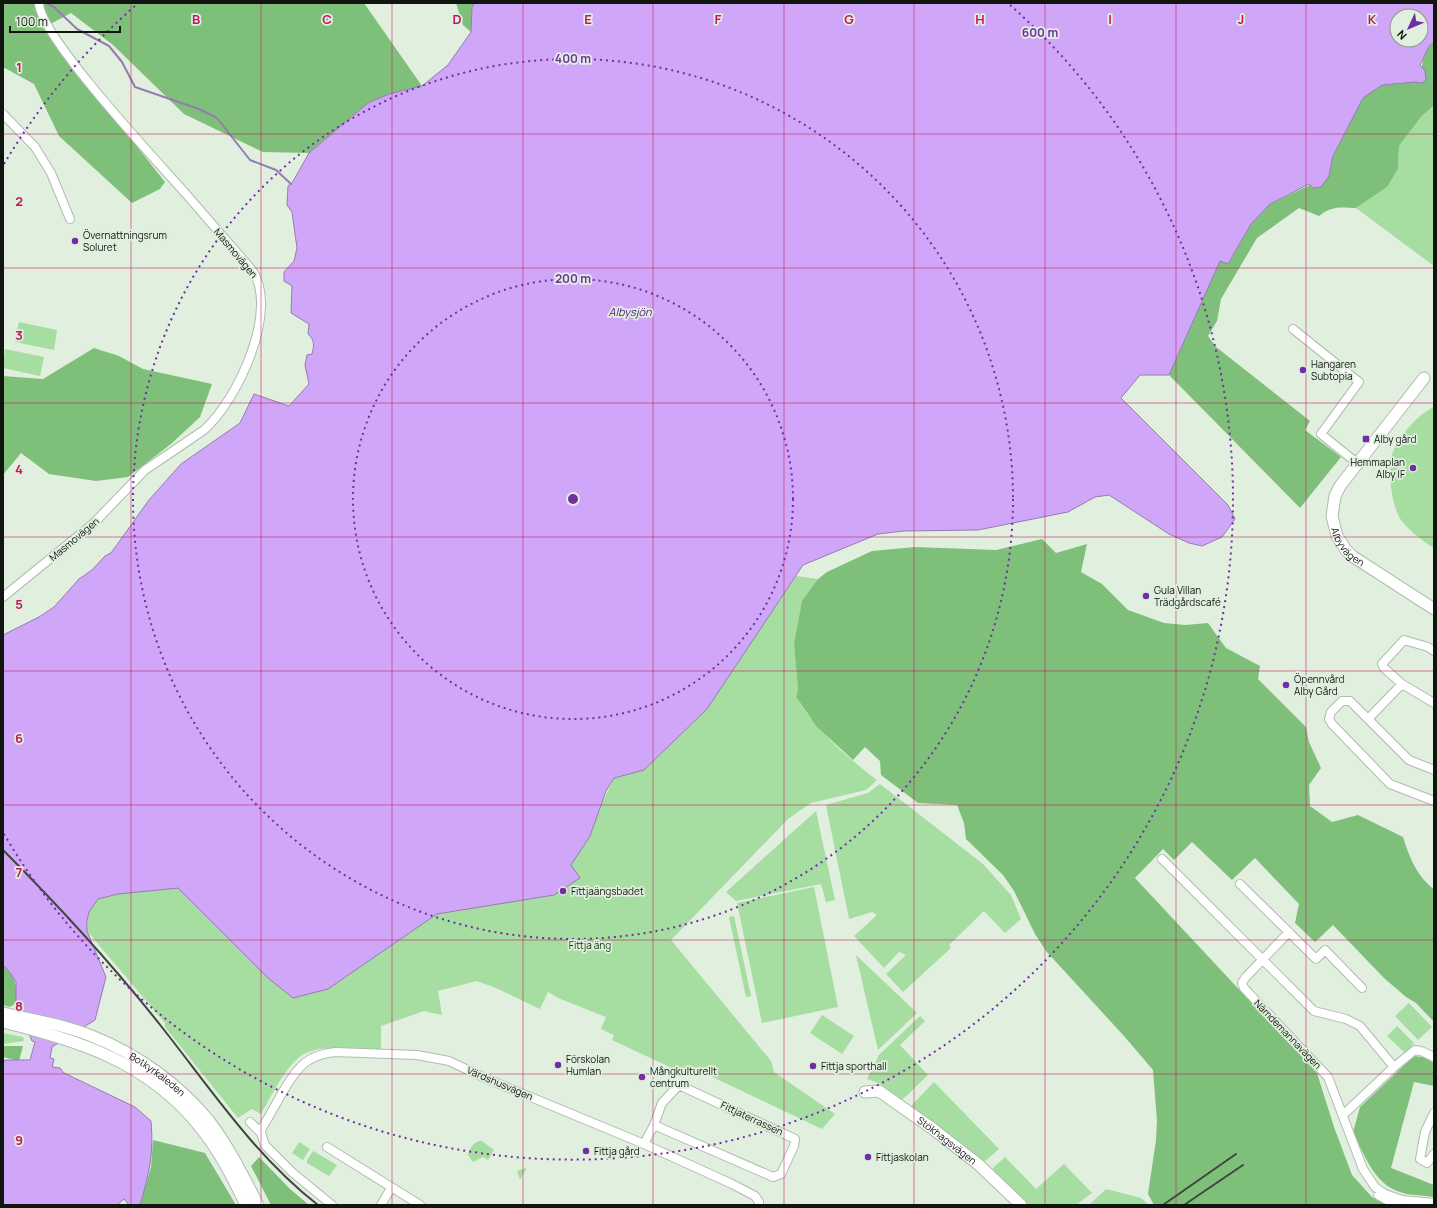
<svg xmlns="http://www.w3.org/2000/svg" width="1437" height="1208" viewBox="0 0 1437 1208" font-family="Manrope,sans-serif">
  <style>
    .green { fill: #a6dda1 }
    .forest { fill: #7ec079 }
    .water { fill: #d0a7f8; stroke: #967bb2; fill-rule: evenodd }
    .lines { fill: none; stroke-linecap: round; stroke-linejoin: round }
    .stream { stroke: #967bb2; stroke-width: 2 }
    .street-casing { stroke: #aebdad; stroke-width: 10 }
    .secondary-casing { stroke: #aebdad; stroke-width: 13 }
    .street { stroke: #fff; stroke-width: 8 }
    .secondary { stroke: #fff; stroke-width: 11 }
    .rail { stroke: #3e463e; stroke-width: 2 }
    .grid { fill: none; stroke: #c2185b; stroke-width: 1; stroke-opacity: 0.55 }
    .ring { fill: none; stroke: #712ea3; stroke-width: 2; stroke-dasharray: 2 4 }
    .poi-dot { fill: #712ea3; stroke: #e0efde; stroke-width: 1.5 }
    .labels { text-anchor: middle; stroke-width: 3.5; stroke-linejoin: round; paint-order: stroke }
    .poi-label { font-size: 10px; fill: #101510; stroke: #e0efde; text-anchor: start }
    .street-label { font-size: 10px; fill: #101510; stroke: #e0efde }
    .park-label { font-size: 10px; fill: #093808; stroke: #e0efde }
    .water-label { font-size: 11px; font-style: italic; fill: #55207d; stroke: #e0efde }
    .grid-label { font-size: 13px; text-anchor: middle; font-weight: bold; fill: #c2185b; stroke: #e0efde; stroke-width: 3.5; stroke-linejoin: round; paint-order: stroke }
    .centre { fill: #712ea3; stroke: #e0efde; stroke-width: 2 }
    .ring-label { font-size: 12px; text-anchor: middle; font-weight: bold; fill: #712ea3; stroke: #e0efde; stroke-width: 3.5; stroke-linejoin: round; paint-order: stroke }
  </style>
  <rect width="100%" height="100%" fill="#e0efde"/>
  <path class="green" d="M 1434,105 L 1434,266 L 1356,208 L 1387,187 L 1398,169 L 1399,146 L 1421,117 Z
    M 19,322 L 57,330 L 54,350 L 15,342 Z
    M 5,349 L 44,357 L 40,376 L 3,368 Z
    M 1434,407 L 1434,548 C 1422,540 1410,532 1401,520 C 1391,505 1388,472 1392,455 C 1397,438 1418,414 1434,407 Z
    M 796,576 L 818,579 L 802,602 L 794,643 L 798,690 L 796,697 C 816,730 846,757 877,780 L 866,790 L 811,803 L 788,819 L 671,940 L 771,1061 L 774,1072 L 835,1114 L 822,1129 L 704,1073 L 689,1076 L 612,1040 L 614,1035 L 601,1029 L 606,1017 L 558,998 L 548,992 L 540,1009 L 496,988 L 477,981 L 438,991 L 442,1015 L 424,1011 L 381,1026 L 381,1050 C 358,1050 326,1043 304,1054 C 287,1063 271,1097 261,1114 L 252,1109 L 238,1118 L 165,1027 L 165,1023 L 87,931 L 89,912 L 98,899 L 118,894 L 178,888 L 268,978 L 328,989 L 437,914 L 554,895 L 579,851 L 614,778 L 644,770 L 707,709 Z
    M 880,784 L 983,864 L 1011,895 L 1021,919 L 1005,933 L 984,911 L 949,945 L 951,948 L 903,992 L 886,974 L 906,955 L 899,952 L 884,968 L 854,936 L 877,915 L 872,912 L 849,919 L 826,805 L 868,793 Z
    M 816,811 L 835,900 L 826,902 L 821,884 L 736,901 L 726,892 Z
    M 814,887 L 838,1007 L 762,1023 L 737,903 Z
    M 734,916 L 751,996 L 746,997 L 729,917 Z
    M 856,955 L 917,1013 L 878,1050 Z
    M 1409,1003 L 1432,1027 L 1418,1040 L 1395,1016 Z
    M 822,1015 L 854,1036 L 842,1054 L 810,1033 Z
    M 920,1016 L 925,1021 L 900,1045 L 928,1075 L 901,1101 L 881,1084 L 867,1079 L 879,1055 Z
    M 1397,1026 L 1414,1043 L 1405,1053 L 1387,1036 Z
    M 3,1033 L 23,1037 L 24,1041 L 3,1044 Z
    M 934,1082 L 999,1149 L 983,1163 L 912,1108 L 912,1105 Z
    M 479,1141 L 482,1141 L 494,1150 L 488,1160 L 483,1157 L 473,1162 L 468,1155 C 470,1148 472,1144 479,1141 Z
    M 299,1142 L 310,1149 L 303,1160 L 292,1153 Z
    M 313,1151 L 337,1165 L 329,1176 L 307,1163 L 307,1160 Z
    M 1005,1157 L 1036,1189 L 1064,1164 L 1092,1193 L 1076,1205 L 1026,1205 L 993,1172 L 993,1168 Z
    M 526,1168 L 526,1169 L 520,1180 L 517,1171 Z
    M 1106,1189 L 1141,1198 L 1149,1205 L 1089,1205 Z"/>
  <path class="forest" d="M 3,3 L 364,3 L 422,86 L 389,94 L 368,103 L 309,153 L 263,152 L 184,114 L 113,45 L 71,13 L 43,28 L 165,182 L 160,189 L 132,203 L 59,136 L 34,84 L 3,67 Z
    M 456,3 L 475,3 L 472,7 L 471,32 L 463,25 Z
    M 1434,42 L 1434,105 L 1421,117 L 1399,146 L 1398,169 L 1387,187 L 1356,208 C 1340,207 1331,206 1319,216 L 1299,208 L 1257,238 L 1221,299 L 1217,321 L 1208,336 L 1216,347 L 1310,421 L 1305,430 L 1341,457 L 1300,508 L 1169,375 L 1220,260 L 1228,264 L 1251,224 L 1270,204 L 1329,176 L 1333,156 L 1363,98 L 1382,85 L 1415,82 L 1422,83 C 1421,68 1421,53 1434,42 Z
    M 94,348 L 119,356 L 143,369 L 212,384 L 200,417 L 171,444 L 128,477 L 96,481 L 49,474 L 21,453 L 3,475 L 3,376 L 43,379 Z
    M 1042,539 L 1056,553 L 1087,544 L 1081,572 L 1102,584 L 1128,610 L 1164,623 L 1185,625 L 1208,623 L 1226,648 L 1260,666 L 1258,679 L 1306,727 L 1309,742 L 1321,768 L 1309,785 L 1310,806 L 1332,822 L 1358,815 L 1403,837 C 1409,856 1417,877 1434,889 L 1434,1022 L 1416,1003 L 1406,997 L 1384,978 L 1333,925 L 1315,942 L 1295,923 L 1299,904 L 1255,858 L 1232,880 L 1192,842 L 1174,860 L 1163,849 L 1135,878 L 1317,1073 L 1334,1127 L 1352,1175 L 1372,1197 L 1386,1205 L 1154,1205 L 1148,1194 L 1156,1140 L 1157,1121 L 1153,1070 L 1124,1036 L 1046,951 L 1035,934 L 1014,891 L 1003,875 L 966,839 L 964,823 L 957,805 L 918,803 L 881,775 L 880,761 L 865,747 L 853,760 L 817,727 L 796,697 L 798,690 L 794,643 L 802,601 L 818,579 L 827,572 L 872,551 L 915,547 L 996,550 Z
    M 3,965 C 16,976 18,988 16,1004 L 9,1007 L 3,1005 Z
    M 3,1046 L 23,1046 L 19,1061 L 3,1057 Z
    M 1414,1056 L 1423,1057 L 1434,1063 L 1434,1086 L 1414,1082 L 1391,1168 L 1434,1185 L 1434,1197 C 1423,1195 1410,1196 1400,1192 C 1374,1184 1364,1154 1353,1132 L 1360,1107 Z
    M 153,1140 L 205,1153 L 236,1205 L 140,1205 L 151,1167 Z
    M 259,1157 L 290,1189 L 309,1205 L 271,1205 L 251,1166 Z"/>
  <path class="water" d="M 475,3 L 1434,3 L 1434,42 L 1429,46 L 1420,65 L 1425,71 L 1426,80 L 1422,83 L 1415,82 L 1382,85 L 1363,98 L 1333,156 L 1329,176 L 1321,187 L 1313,188 L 1309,184 L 1270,204 L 1251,224 L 1228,264 L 1220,261 L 1169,375 L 1140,375 L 1121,398 L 1228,505 L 1235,519 L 1222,537 L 1202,546 L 1189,543 L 1169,534 L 1109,495 L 1095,497 L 1068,512 L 978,530 L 904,531 L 878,534 L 803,565 L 707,709 L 644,770 L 614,778 L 606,791 L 590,836 L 571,865 L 580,878 L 554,895 L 437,914 L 328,989 L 293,998 L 268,978 L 178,888 L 118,894 L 98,899 L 89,912 L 87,921 L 87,931 L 106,977 L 95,1020 L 52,1047 L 50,1058 L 54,1059 L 52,1067 L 60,1068 L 64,1073 L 135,1107 L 151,1121 C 154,1154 149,1174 140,1205 L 129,1205 L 124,1199 L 117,1205 L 3,1205 L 3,1064 L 5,1060 L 30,1060 L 35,1042 L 32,1041 L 16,1004 L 16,982 L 11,974 L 3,965 L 3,635 L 39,617 L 54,607 L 79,579 L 92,570 L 105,556 L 111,553 L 149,500 L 181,464 L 240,423 L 254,394 L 289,406 L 309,384 L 305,365 L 307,355 L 312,354 C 314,346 315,340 308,334 L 309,324 L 291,313 L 292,286 L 284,281 L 284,272 L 294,261 L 297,248 L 292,212 L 287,205 L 288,186 L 292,183 L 309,153 L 368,103 L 389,94 L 422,86 L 448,65 L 471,32 L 472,7 ZM 1397,16 L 1421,16 L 1421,40 L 1397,40 Z"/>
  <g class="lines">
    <path class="stream" d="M 46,3 L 54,7 L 77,29 L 109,46 L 122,62 L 135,87 L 199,109 L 217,118 L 250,160 L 276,170 L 291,184"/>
    <g class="street-casing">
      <path id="street" d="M 3,114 L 35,147 L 51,173 L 70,219
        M 1293,329 L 1359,382 L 1321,434 L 1357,463
        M 3,597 L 94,523 L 145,470 L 204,430 C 237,401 280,310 252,270 C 230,245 208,219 186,194 C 159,163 40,37 39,3
        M 1434,651 L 1428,647 L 1404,640 L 1382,664 L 1384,668 L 1402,684 L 1434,703
        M 1368,719 L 1402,684
        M 1434,770 L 1409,760 L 1350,701 L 1342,701 L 1331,712 L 1329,719 L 1332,724 L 1390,784 L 1434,801
        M 1162,859 L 1314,1011 L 1346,1019 L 1360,1026 L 1394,1067
        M 1240,884 L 1316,959 L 1325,950 L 1362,988
        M 1289,932 L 1245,978 L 1242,983 L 1244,988 L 1328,1077 L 1363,1169 L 1375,1187 L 1385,1194 L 1402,1200 L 1434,1203
        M 1434,1113 L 1425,1132 L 1420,1159 L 1427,1163 L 1434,1154
        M 1343,1115 L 1394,1067 L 1415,1050 L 1421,1051 L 1434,1057
        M 250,1122 L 261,1133 L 265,1145 L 293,1173 L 332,1205
        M 261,1133 L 262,1128 C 274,1110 291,1070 309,1060 C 317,1055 326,1053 335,1052 L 417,1055 L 449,1061 L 485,1078 L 644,1144 L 732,1184 L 755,1196 L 759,1202
        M 644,1144 L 654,1125 L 773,1177 L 781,1174 L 794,1146 L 795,1139 L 679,1085 L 662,1103 L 654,1125
        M 327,1147 L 420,1205
        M 1378,1195 L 1396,1205
        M 381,1205 L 391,1188"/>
    </g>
    <g class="secondary-casing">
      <g id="secondary">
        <path id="s1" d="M 1424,378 L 1340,486 L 1335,496 L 1332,516 L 1337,536 L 1346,550 L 1352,556 L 1434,609"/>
        <path id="s2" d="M 3,1013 C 34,1020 65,1025 94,1037 C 137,1054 180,1085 209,1121 C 229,1147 243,1176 258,1205"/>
        <path d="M 3,1022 C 80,1041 148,1062 200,1127 C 219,1150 233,1178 246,1205"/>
        <path id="s3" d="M 865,1092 L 879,1091 L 933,1129 L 978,1164 L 1021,1205"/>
      </g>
    </g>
    <use href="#street" class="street"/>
    <use href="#secondary" class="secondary"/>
    <path class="rail" d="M 3,850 C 59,906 112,964 161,1026 C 210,1088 255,1156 318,1205
      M 1163,1205 L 1236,1154
      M 1184,1205 L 1243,1165"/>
  </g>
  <path class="grid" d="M 131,3 L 131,1205M 261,3 L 261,1205M 392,3 L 392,1205M 523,3 L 523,1205M 653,3 L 653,1205M 784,3 L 784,1205M 914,3 L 914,1205M 1045,3 L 1045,1205M 1176,3 L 1176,1205M 1306,3 L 1306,1205M 3,134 L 1434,134M 3,268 L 1434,268M 3,403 L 1434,403M 3,537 L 1434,537M 3,671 L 1434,671M 3,805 L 1434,805M 3,940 L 1434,940M 3,1074 L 1434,1074"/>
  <g class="ring">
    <circle cx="573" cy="499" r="220"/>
    <circle cx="573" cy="499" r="440"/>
    <path d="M4 164A660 660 0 0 1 136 5M1010 5A660 660 0 1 1 4 834"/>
  </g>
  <g class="poi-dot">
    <circle cx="75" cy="241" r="4"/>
    <circle cx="1303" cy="370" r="4"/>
    <rect x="1362" y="435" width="8" height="8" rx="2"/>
    <circle cx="1413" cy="468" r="4"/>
    <circle cx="1146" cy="596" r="4"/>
    <circle cx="1286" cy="685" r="4"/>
    <circle cx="563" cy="891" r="4"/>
    <circle cx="558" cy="1065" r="4"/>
    <circle cx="813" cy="1066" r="4"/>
    <circle cx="642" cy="1077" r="4"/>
    <circle cx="586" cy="1151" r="4"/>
    <circle cx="868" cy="1157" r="4"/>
  </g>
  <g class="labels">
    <g class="poi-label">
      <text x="83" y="239">Övernattningsrum<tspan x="83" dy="12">Soluret</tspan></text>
      <text x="1311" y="368">Hangaren<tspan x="1311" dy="12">Subtopia</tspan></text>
      <text x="1374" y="443">Alby gård</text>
      <text x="1405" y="466" text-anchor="end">Hemmaplan<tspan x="1405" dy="12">Alby IF</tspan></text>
      <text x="1154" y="594">Gula Villan<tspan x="1154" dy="12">Trädgårdscafé</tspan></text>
      <text x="1294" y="683">Öpennvård<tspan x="1294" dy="12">Alby Gård</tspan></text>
      <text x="571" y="895">Fittjaängsbadet</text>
      <text x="566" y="1063">Förskolan<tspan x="566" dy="12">Humlan</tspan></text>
      <text x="821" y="1070">Fittja sporthall</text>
      <text x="650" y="1075">Mångkulturellt<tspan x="650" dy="12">centrum</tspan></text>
      <text x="594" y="1155">Fittja gård</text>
      <text x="876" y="1161">Fittjaskolan</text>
    </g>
    <g class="street-label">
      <text transform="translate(236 253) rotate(50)" y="4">Masmovägen</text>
      <text transform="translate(74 539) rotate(-40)" y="4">Masmovägen</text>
      <text dy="4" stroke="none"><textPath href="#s1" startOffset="204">Albyvägen</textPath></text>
      <text transform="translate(1288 1034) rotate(46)" y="4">Nämdemannavägen</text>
      <text dy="4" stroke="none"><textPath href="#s2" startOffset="168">Botkyrkaleden</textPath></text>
      <text transform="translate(500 1083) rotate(23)" y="4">Värdshusvägen</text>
      <text transform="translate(752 1118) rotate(25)" y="4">Fittjaterrassen</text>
      <text dy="4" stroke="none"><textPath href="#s3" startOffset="98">Stökhagsvägen</textPath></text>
    </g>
    <g class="park-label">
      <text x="590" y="949">Fittja äng</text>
    </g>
    <g class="water-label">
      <text x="630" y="316">Albysjön</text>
    </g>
  </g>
  <g class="grid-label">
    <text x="196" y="24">B</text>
    <text x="327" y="24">C</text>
    <text x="457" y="24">D</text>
    <text x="588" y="24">E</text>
    <text x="718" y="24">F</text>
    <text x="849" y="24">G</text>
    <text x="980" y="24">H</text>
    <text x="1110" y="24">I</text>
    <text x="1241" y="24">J</text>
    <text x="1372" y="24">K</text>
    <text x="19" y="72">1</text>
    <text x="19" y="206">2</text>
    <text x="19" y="340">3</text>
    <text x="19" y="474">4</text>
    <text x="19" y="609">5</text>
    <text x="19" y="743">6</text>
    <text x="19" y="877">7</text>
    <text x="19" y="1011">8</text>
    <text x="19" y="1145">9</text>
  </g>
  <circle cx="573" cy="499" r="6" class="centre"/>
  <g class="ring-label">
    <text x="1040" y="37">600 m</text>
    <text x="573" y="63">400 m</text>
    <text x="573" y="283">200 m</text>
  </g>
  <rect width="1437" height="1208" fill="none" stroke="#101510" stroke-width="8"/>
  <g transform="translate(1409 28) rotate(226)"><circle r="19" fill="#e0efde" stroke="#8d988c"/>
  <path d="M0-3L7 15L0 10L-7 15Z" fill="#712ea3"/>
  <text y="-6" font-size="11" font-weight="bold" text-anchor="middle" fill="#101510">N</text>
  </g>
  <path d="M10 26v6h110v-6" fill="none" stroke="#101510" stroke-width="2"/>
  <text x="16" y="26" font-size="12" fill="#101510" stroke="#e0efde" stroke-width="3" paint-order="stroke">100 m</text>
</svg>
